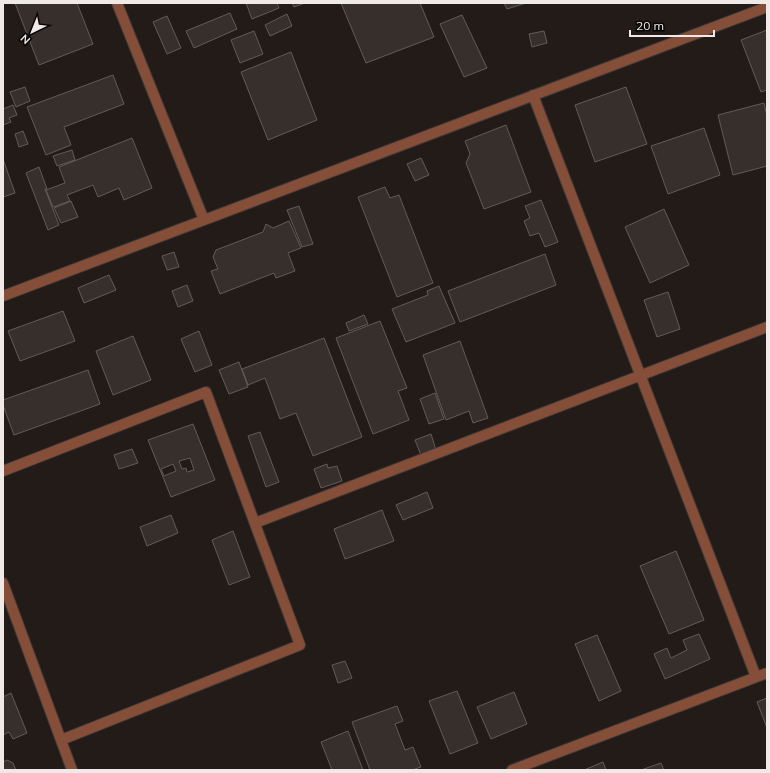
<svg xmlns="http://www.w3.org/2000/svg" width="770" height="773" viewBox="0 0 770 773" font-family="Mulish,sans-serif">
  <style>
    .building { fill: #362f2c; stroke: #645b58; fill-rule: evenodd }
    .lines { fill: none; stroke-linecap: round; stroke-linejoin: round }
    .minor-casing { stroke: #3f3835; stroke-width: 12 }
    .minor { stroke: #854e38; stroke-width: 10 }
  </style>
  <rect width="100%" height="100%" fill="#221b18"/>
  <path class="building" d="M 15,3 L 77,3 L 93,44 L 39,65 Z
    M 246,3 L 277,3 L 279,8 L 252,19 Z
    M 292,3 L 305,3 L 294,7 Z
    M 341,3 L 420,3 L 434,37 L 366,63 Z
    M 504,3 L 526,3 L 507,9 Z
    M 230,13 L 237,29 L 194,48 L 186,31 Z
    M 287,14 L 292,26 L 270,36 L 265,25 Z
    M 462,15 L 487,68 L 464,77 L 440,24 Z
    M 167,16 L 181,48 L 167,54 L 153,22 Z
    M 767,30 L 767,90 L 761,92 L 741,40 Z
    M 254,31 L 263,54 L 240,63 L 231,40 Z
    M 544,31 L 547,43 L 532,47 L 529,34 Z
    M 291,52 L 317,120 L 268,140 L 241,72 Z
    M 113,75 L 124,104 L 64,127 L 71,145 L 46,155 L 27,107 Z
    M 25,87 L 30,101 L 16,107 L 10,92 Z
    M 626,87 L 647,144 L 595,162 L 575,105 Z
    M 764,103 L 767,116 L 767,166 L 733,175 L 718,115 Z
    M 13,105 L 17,115 L 9,118 L 11,122 L 3,125 L 3,109 Z
    M 506,125 L 531,192 L 484,209 L 466,163 L 470,154 L 465,141 Z
    M 704,128 L 720,175 L 668,194 L 651,146 Z
    M 23,131 L 28,144 L 19,147 L 15,134 Z
    M 132,138 L 152,188 L 124,200 L 119,188 L 98,197 L 93,185 L 67,195 L 70,201 L 53,207 L 46,190 L 65,183 L 59,167 Z
    M 72,150 L 75,160 L 57,166 L 53,156 Z
    M 421,158 L 429,175 L 415,181 L 407,164 Z
    M 3,159 L 15,193 L 3,197 Z
    M 39,167 L 47,189 L 45,189 L 59,225 L 48,230 L 26,173 Z
    M 385,187 L 390,198 L 399,195 L 433,283 L 397,297 L 358,197 Z
    M 541,200 L 558,242 L 545,247 L 539,233 L 530,236 L 524,221 L 530,218 L 525,206 Z
    M 71,201 L 78,217 L 61,223 L 54,208 Z
    M 299,206 L 313,244 L 302,247 L 287,210 Z
    M 664,209 L 689,265 L 650,283 L 625,227 Z
    M 289,221 L 301,248 L 288,253 L 295,271 L 276,278 L 274,273 L 220,294 L 211,271 L 218,269 L 213,257 L 216,250 L 263,232 L 266,224 L 273,228 Z
    M 174,252 L 179,267 L 167,270 L 162,256 Z
    M 545,254 L 556,285 L 460,322 L 448,291 Z
    M 109,275 L 116,290 L 84,303 L 78,288 Z
    M 187,285 L 193,301 L 178,307 L 172,291 Z
    M 439,286 L 455,323 L 406,342 L 392,309 L 428,295 L 427,291 Z
    M 668,292 L 680,329 L 657,337 L 644,300 Z
    M 63,311 L 75,341 L 20,361 L 8,331 Z
    M 364,315 L 368,324 L 349,331 L 346,323 Z
    M 380,321 L 407,388 L 398,391 L 409,420 L 373,434 L 336,338 Z
    M 199,331 L 212,365 L 195,372 L 181,339 Z
    M 133,336 L 151,380 L 113,395 L 96,351 Z
    M 324,338 L 362,437 L 313,456 L 296,413 L 280,419 L 265,378 L 248,385 L 242,369 Z
    M 460,341 L 488,418 L 473,423 L 469,411 L 446,420 L 423,355 Z
    M 239,362 L 248,387 L 229,394 L 219,370 Z
    M 88,370 L 100,404 L 14,435 L 3,405 L 3,400 Z
    M 435,393 L 444,419 L 429,424 L 420,399 Z
    M 193,424 L 215,480 L 171,497 L 148,440 ZM 190,458 L 194,470 L 187,472 L 186,468 L 182,469 L 179,461 ZM 173,464 L 176,471 L 164,476 L 161,469 Z
    M 260,432 L 279,482 L 266,487 L 248,436 Z
    M 431,434 L 436,450 L 421,455 L 415,440 Z
    M 132,449 L 138,463 L 119,469 L 114,455 Z
    M 327,464 L 328,468 L 337,466 L 342,481 L 321,488 L 314,469 Z
    M 427,492 L 433,508 L 403,520 L 396,505 Z
    M 382,510 L 394,541 L 345,559 L 334,529 Z
    M 171,515 L 178,533 L 147,546 L 140,527 Z
    M 233,531 L 250,577 L 229,585 L 212,540 Z
    M 676,551 L 704,620 L 669,634 L 640,566 Z
    M 699,634 L 710,659 L 665,679 L 654,654 L 667,648 L 671,658 L 687,650 L 683,640 Z
    M 597,635 L 621,691 L 599,701 L 575,644 Z
    M 345,661 L 352,678 L 338,683 L 332,665 Z
    M 457,691 L 478,743 L 450,754 L 429,701 Z
    M 514,692 L 527,724 L 491,739 L 477,707 Z
    M 11,693 L 27,733 L 13,739 L 9,732 L 3,735 L 3,697 Z
    M 767,698 L 767,728 L 757,702 Z
    M 397,706 L 403,721 L 395,724 L 405,750 L 413,747 L 421,767 L 412,770 L 370,770 L 352,722 Z
    M 348,731 L 363,770 L 332,770 L 321,742 Z
    M 7,760 L 13,763 L 16,770 L 3,770 L 3,762 Z
    M 603,762 L 606,770 L 584,770 Z
    M 661,763 L 664,770 L 641,770 Z"/>
  <g class="lines">
    <g class="minor-casing">
      <path id="minor" d="M 117,3 L 204,220
        M 533,95 L 756,677
        M 3,296 L 767,7
        M 3,471 L 206,392 L 300,645 L 61,740
        M 255,523 L 767,327
        M 3,583 L 72,770
        M 512,770 L 767,673"/>
    </g>
    <use href="#minor" class="minor"/>
  </g>
  <rect width="770" height="773" fill="none" stroke="#efeae8" stroke-width="8"/>
  <g transform="translate(32 32) rotate(223)" stroke="#090606" stroke-width="3" paint-order="stroke">
  <path d="M0-3L7 15L0 10L-7 15Z" fill="#efeae8"/>
  <text y="-6" font-size="11" font-weight="bold" text-anchor="middle" fill="#efeae8">N</text>
  </g>
  <path d="M630 30v6h84v-6" fill="none" stroke="#efeae8" stroke-width="2"/>
  <text x="636" y="30" font-size="12" fill="#efeae8" stroke="#090606" stroke-width="3" paint-order="stroke">20 m</text>
</svg>
